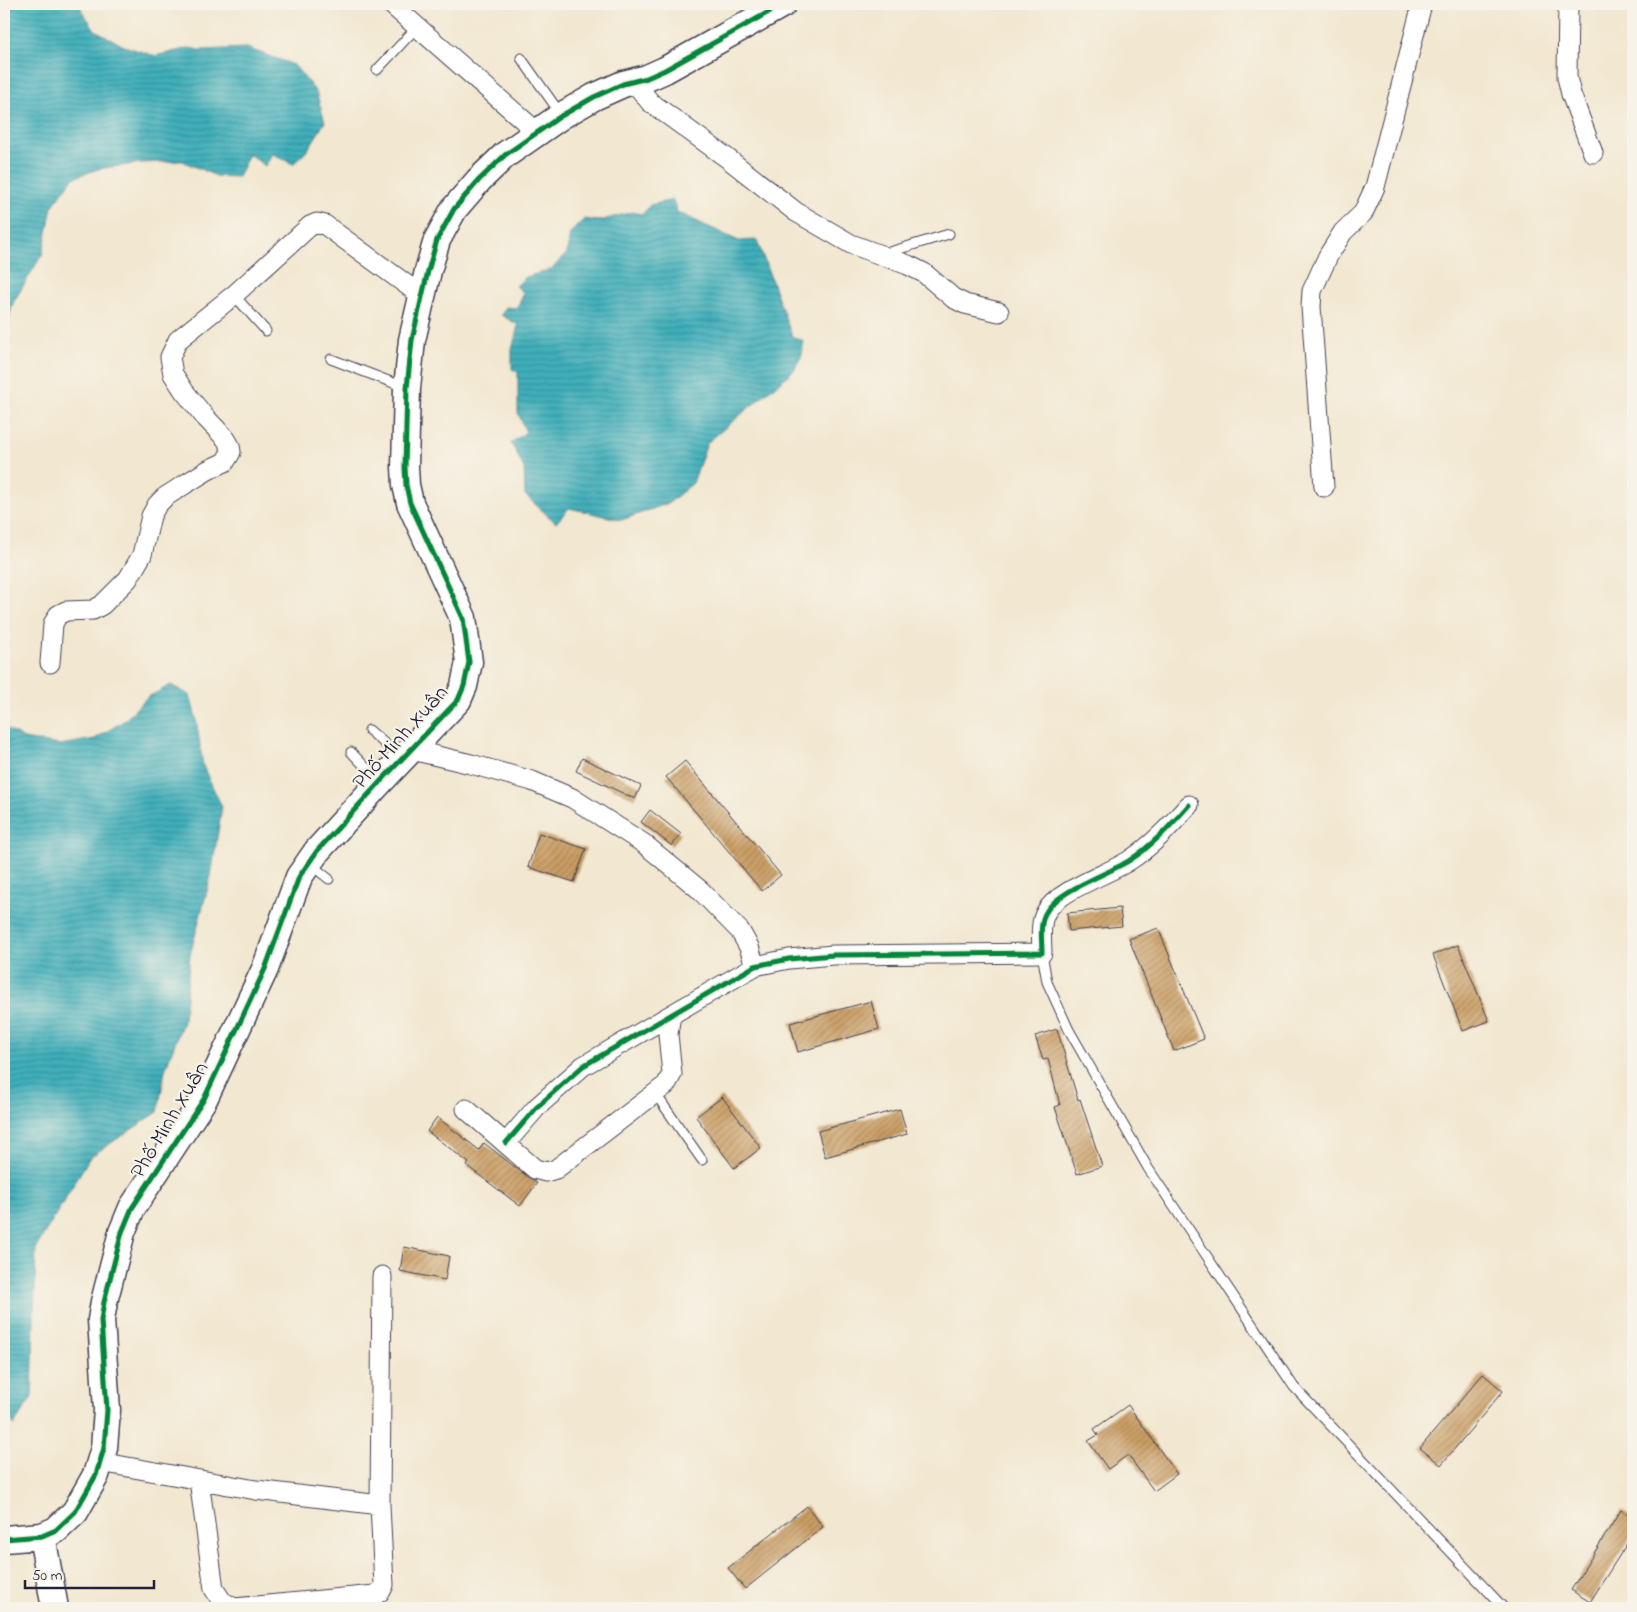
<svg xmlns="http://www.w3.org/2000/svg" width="1637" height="1612" viewBox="0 0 1637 1612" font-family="'Indie Flower',sans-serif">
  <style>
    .water { fill: url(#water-rules); stroke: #30687a }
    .building { fill: url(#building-hatch) }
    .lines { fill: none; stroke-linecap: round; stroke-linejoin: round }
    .lane-casing { stroke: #414051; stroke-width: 11 }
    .street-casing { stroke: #414051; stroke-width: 21 }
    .secondary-casing { stroke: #414051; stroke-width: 29 }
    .path { stroke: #414051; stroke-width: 3; stroke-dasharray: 4 4; stroke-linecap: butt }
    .lane { stroke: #fff; stroke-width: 9 }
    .street { stroke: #fff; stroke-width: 19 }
    .secondary { stroke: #fff; stroke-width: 26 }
    .cycleway-casing { stroke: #f7f3e8; stroke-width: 8 }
    .cycleway { stroke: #00873e; stroke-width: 5 }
    .labels { text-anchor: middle; stroke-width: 4.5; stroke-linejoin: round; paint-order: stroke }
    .street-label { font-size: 22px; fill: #22223b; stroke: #f7f3e8 }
  </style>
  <defs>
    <pattern id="water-rules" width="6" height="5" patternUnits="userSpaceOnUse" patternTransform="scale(1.25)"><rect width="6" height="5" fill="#3fafba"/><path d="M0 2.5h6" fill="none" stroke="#348e98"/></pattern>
    <pattern id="building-hatch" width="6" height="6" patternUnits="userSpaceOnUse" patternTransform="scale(1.25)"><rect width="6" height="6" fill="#ca9d63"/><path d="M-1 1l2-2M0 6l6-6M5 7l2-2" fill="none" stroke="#a48053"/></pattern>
  </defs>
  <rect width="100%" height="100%" fill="#f7f3e8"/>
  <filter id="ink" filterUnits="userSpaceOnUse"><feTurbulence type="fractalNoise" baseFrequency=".02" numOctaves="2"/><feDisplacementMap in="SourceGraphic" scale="10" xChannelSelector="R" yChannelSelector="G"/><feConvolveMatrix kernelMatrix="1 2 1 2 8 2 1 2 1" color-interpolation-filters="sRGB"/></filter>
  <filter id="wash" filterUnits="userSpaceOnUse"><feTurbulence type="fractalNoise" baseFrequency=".0096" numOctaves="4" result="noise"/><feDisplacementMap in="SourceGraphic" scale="20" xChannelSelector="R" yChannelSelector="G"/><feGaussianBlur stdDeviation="1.12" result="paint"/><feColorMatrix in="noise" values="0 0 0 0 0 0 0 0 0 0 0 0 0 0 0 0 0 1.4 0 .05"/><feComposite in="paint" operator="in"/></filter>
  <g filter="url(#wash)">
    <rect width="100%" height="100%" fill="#f2e7d0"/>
    <path class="water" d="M 4,4 L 78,4 L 95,30 L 124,46 L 155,56 L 189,48 L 200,50 L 247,48 L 294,65 L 316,92 L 325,122 L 307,151 L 293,164 L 273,154 L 265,166 L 249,154 L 238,177 L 216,176 L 182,161 L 141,163 L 98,169 L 73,178 L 52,207 L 43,253 L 13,303 L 4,337 Z
      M 673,200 L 677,212 L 739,241 L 757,240 L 792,336 L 803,341 L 802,355 L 794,370 L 707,443 L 693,483 L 669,503 L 622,520 L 569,508 L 556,523 L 525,495 L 524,468 L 511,443 L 526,432 L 518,413 L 518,372 L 512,369 L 512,350 L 518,325 L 501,315 L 506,307 L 517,308 L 524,293 L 516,286 L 526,277 L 552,269 L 567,253 L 570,233 L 584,219 L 599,221 L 632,212 L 643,214 L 650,205 Z
      M 171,685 L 190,695 L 196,718 L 203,766 L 222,807 L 211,876 L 190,955 L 184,1019 L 165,1070 L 158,1112 L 90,1157 L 36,1248 L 32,1397 L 14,1425 L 6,1411 L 4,1411 L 4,727 L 24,739 L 60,745 L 95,739 L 125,720 L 146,698 Z"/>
    <g id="blocks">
      <path class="building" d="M 582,758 L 641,786 L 635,799 L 576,771 Z
        M 685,761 L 781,875 L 762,891 L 666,777 Z
        M 650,810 L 681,834 L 672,846 L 641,822 Z
        M 539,833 L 586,849 L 574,882 L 528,867 Z
        M 1120,908 L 1122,926 L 1069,931 L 1067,913 Z
        M 1158,928 L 1204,1039 L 1174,1051 L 1129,939 Z
        M 1458,945 L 1489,1021 L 1463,1031 L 1433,955 Z
        M 871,1001 L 879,1029 L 798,1052 L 790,1023 Z
        M 1057,1029 L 1078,1100 L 1080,1099 L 1102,1166 L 1077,1174 L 1055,1107 L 1060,1105 L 1048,1059 L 1043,1060 L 1035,1036 Z
        M 722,1097 L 761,1148 L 734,1168 L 696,1117 Z
        M 900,1109 L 907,1134 L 825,1157 L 818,1131 Z
        M 437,1117 L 479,1150 L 484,1143 L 528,1177 L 537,1183 L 520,1206 L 467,1166 L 469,1163 L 427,1131 Z
        M 404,1247 L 449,1256 L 445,1280 L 400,1271 Z
        M 1483,1374 L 1503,1391 L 1441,1465 L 1420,1448 Z
        M 1128,1405 L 1177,1474 L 1154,1491 L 1128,1455 L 1108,1469 L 1088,1441 L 1098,1435 L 1094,1429 Z
        M 807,1506 L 823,1527 L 745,1589 L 728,1568 Z
        M 1621,1510 L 1633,1518 L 1633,1534 L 1590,1602 L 1571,1590 Z"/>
    </g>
  </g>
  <g filter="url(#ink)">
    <use href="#blocks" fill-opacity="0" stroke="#414051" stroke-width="1"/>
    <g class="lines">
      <g class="lane-casing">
        <path id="lane" d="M 521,58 L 560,113
          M 377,70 L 417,27
          M 883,254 L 949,234
          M 234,295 L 266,331
          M 331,359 L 404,387
          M 369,730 L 400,757
          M 351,752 L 378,780
          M 310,864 L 329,879
          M 1042,953 L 1047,982 L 1069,1030 L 1148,1168 L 1294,1387 L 1504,1608
          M 655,1093 L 702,1160"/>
      </g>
      <g class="street-casing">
        <path id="street" d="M 391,4 L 538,133
          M 1568,4 L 1567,77 L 1571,94 L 1593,153
          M 634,82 L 650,102 L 727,158 L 796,212 L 851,244 L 908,265 L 924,273 L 953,298 L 965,304 L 999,312
          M 1324,487 L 1311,307 L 1312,291 L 1328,256 L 1343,232 L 1363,213 L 1375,187 L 1422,4
          M 50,663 L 53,624 L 58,615 L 66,611 L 93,610 L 102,605 L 128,579 L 142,555 L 151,516 L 157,505 L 165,497 L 179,488 L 208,470 L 225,462 L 231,452 L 230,446 L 226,439 L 204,416 L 184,391 L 173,374 L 170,357 L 178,340 L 234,295 L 310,226 L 317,223 L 325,225 L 422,296
          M 412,750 L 471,764 L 532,781 L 572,798 L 643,843 L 700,890 L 740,931 L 749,947 L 755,966
          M 466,1109 L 535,1169 L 546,1172 L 556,1169 L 666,1085 L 672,1074 L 668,1034 L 671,1015
          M 506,1143 L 537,1107 L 583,1066 L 755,966 L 789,959 L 833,955 L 1042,953 C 1042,940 1039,923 1046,912 C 1058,890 1109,874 1130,860 C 1153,845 1171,825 1189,805
          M 100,1462 L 256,1490 L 380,1505
          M 199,1480 L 214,1589 L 222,1601 L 234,1608 L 375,1595 L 381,1591 L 384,1585 L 380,1505 L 382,1276"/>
      </g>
      <g class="secondary-casing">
        <path id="secondary" d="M 42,1536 L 55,1608
          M 4,1539 L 42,1536 L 56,1530 L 75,1512 L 96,1475 L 104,1448 L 107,1410 L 101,1320 L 104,1302 L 122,1232 L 132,1208 L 204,1099 L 265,969 L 299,877 L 317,851 L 380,782 L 458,700 L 464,686 L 469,662 L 463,618 L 410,503 L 406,485 L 405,467 L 407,388 L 412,340 L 428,271 L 437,240 L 454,209 L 479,180 L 505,155 L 561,116 L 594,97 L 623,84 L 647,78 L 665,70 L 783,4"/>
      </g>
      <path class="path" d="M 908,4 L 910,8"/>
      <use href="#lane" class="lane"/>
      <use href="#street" class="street"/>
      <use href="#secondary" class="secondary"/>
      <g class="cycleway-casing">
        <path id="cycleway" d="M 506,1143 L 537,1107 L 583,1066 L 755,966 L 789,959 L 833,955 L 1042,953 C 1042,940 1039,923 1046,912 C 1058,890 1109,874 1130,860 C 1153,845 1171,825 1189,805
          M 4,1539 L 42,1536 L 56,1530 L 75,1512 L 96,1475 L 104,1448 L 107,1410 L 101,1320 L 104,1302 L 122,1232 L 132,1208 L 204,1099 L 265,969 L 299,877 L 317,851 L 380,782 L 458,700 L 464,686 L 469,662 L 463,618 L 410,503 L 406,485 L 405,467 L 407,388 L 412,340 L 428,271 L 437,240 L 454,209 L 479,180 L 505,155 L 561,116 L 594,97 L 623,84 L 647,78 L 665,70 L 783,4"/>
      </g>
      <use href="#cycleway" class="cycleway"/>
    </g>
  </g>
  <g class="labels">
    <g class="street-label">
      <text transform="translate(399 736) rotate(-48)" y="8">Phố Minh Xuân</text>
      <text transform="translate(168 1119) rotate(-59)" y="8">Phố Minh Xuân</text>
    </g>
  </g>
  <rect width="1637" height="1612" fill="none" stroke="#f7f3e8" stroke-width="20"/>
  <path d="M25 1580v8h129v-8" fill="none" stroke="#22223b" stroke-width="2.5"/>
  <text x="32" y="1580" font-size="15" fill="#22223b" stroke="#f7f3e8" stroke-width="4" paint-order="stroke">50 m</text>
</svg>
